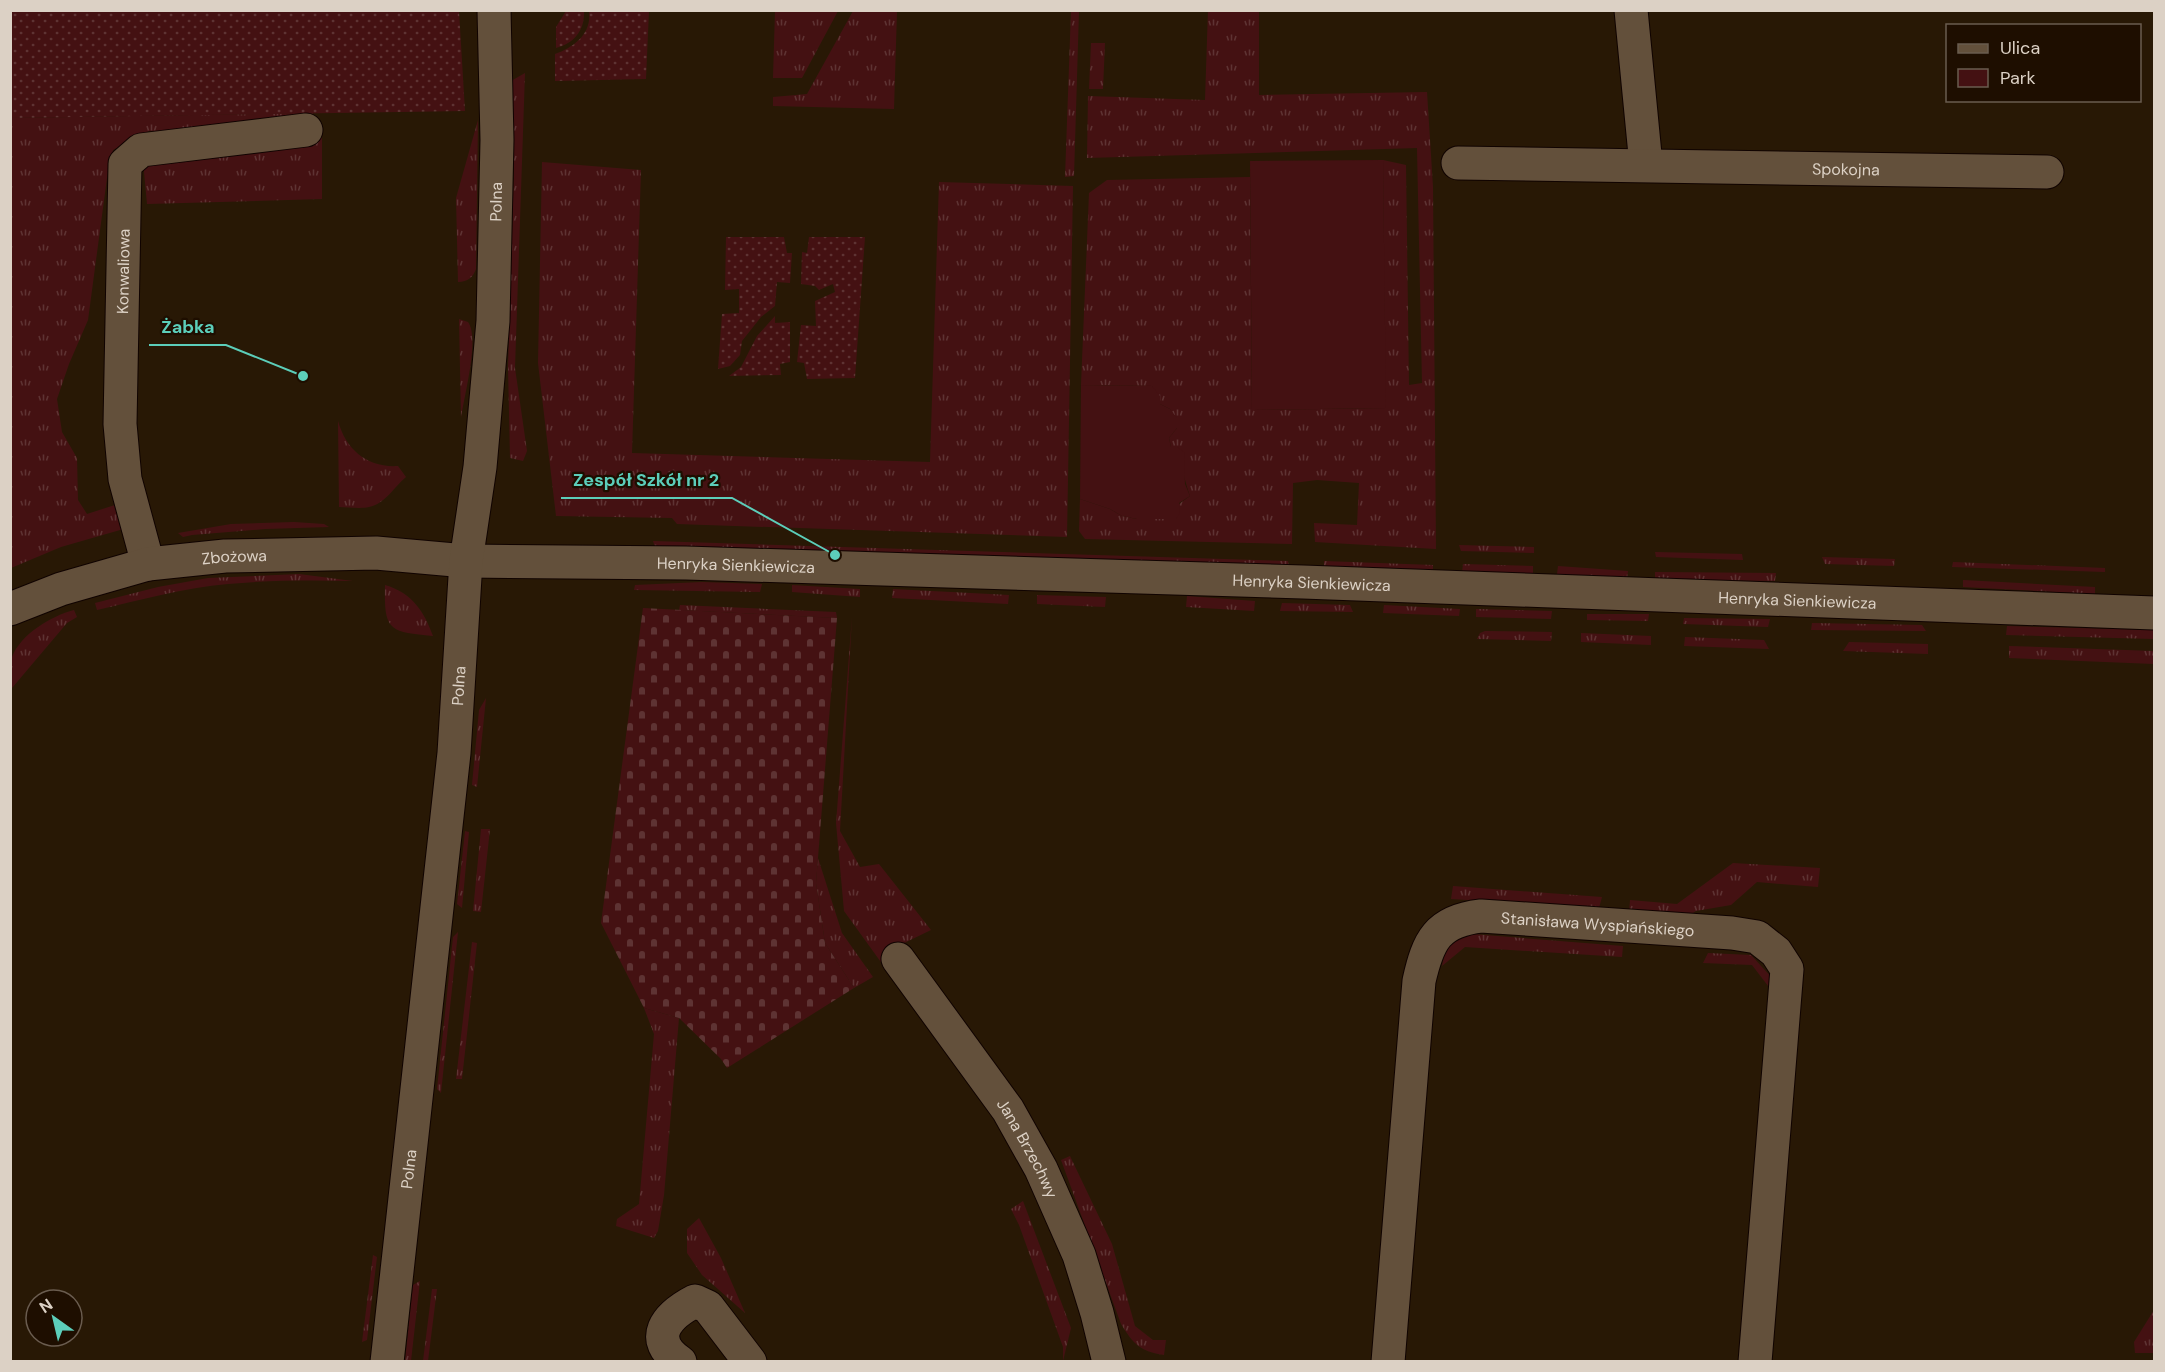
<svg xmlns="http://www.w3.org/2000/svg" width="2165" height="1372" viewBox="0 0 2165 1372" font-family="'DM Sans',sans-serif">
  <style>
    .grass { fill: url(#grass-tufts) }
    .cemetery { fill: url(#cemetery-stones) }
    .park { fill: #441112 }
    .garden { fill: url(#garden-dots) }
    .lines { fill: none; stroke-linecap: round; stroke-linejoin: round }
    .minor-casing { stroke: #100300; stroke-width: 35 }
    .minor { stroke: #63503b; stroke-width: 33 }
    .labels { text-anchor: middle; stroke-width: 4.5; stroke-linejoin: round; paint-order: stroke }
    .street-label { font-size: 16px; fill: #dcd1c5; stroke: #1e0e00 }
    .leader { fill: none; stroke: #5cceba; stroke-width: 2 }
    .callout-dot { fill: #5cceba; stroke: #1e0e00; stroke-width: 2 }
    .callout-label { font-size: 18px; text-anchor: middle; font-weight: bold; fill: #5cceba; stroke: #1e0e00; stroke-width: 4.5; stroke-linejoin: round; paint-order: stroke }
  </style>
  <defs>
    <pattern id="grass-tufts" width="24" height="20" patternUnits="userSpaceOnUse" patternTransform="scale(1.5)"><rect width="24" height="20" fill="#441112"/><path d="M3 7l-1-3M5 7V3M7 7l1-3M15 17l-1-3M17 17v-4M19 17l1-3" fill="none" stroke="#5e3333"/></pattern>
    <pattern id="cemetery-stones" width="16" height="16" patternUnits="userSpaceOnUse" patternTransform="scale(1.5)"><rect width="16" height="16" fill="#441112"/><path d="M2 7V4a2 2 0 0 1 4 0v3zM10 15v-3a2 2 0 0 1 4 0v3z" fill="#5e3333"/></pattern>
    <pattern id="garden-dots" width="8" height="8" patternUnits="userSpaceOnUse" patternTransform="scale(1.5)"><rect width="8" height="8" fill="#441112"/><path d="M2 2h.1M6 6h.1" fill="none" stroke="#5e3333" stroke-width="1.8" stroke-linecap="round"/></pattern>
  </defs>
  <rect width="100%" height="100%" fill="#281805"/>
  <path class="grass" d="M 1208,10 L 1259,11 L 1259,95 L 1427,92 L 1433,187 L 1436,549 L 1315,542 L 1314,523 L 1357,525 L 1359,483 L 1317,480 L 1293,483 L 1292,544 L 1085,539 L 1079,531 L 1080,499 L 1110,509 L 1122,516 L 1137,519 L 1176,519 L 1179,504 L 1190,496 C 1184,480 1182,463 1177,447 L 1171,447 L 1169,438 L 1177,428 L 1170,409 L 1160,404 L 1152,386 L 1081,385 L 1089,193 L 1107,180 L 1250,177 L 1252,410 L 1385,408 L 1383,160 L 1406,165 L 1409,385 L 1422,383 L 1417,148 L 1087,158 L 1088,96 L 1205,100 Z
    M 775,11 L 838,11 L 802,78 L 773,78 Z
    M 853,11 L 897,11 L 894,109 L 773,106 L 773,97 L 807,94 Z
    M 1071,11 L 1079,11 L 1074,176 L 1065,177 Z
    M 1091,43 L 1105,43 L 1103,89 L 1089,89 Z
    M 525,73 L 515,368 L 527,451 L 523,461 L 510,458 L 508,367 L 514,171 L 511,81 Z
    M 313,113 L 308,119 L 200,130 L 149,131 L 113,150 L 107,178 L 88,320 L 69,364 L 57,399 L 62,432 L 77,458 L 78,500 L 87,514 L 118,504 L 127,528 L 61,547 L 11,568 L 11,118 Z
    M 478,120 L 476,269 C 473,277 468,282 458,282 L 456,198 Z
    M 322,137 L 322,199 L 147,204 L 143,161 L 290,147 Z
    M 542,162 L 641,170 L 632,453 L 930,462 L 939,182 L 1073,186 L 1067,537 L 677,524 L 672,518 L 556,516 L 538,363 Z
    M 459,319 L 468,322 C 480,338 464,396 461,418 Z
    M 338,421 C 346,450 368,468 398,466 L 406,477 C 394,487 385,504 369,507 C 360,509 348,507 339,507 Z
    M 294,522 L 324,524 L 329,527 L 265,529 L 192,535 L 183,537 L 178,533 L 231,524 Z
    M 653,541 L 1288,561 L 1289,566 L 655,547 Z
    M 1459,545 L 1534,547 L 1534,553 L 1461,551 Z
    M 1655,552 L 1742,554 L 1743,560 L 1656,557 Z
    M 1822,557 L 1895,559 L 1894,566 L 1825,564 Z
    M 1324,561 L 1433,565 L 1433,570 L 1324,568 Z
    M 1953,562 L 2105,568 L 2105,572 L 1952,567 Z
    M 1463,564 L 1533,566 L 1533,575 L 1462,572 Z
    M 1558,566 L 1628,571 L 1627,579 L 1557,574 Z
    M 1655,572 L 1776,573 L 1775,581 L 1655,580 Z
    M 299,574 L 353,581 C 312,580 270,580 228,584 C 184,588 140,600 97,610 L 95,603 L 158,587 L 208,578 Z
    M 1963,580 L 2095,587 L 2095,594 L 1963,587 Z
    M 702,582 L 762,584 L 760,592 L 634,590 L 635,585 Z
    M 385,585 C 412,593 424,611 433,636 C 388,632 384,630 385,585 Z
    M 792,585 L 860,589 L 860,597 L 792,592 Z
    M 893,589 L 1009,595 L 1008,604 L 892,598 Z
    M 1037,595 L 1106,597 L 1105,607 L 1037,604 Z
    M 1187,596 L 1255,601 L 1254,611 L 1186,607 Z
    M 1282,603 L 1350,605 L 1353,612 L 1280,611 Z
    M 680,605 L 836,612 L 837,618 L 679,610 Z
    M 1384,605 L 1460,609 L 1459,616 L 1383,613 Z
    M 1476,609 L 1552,611 L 1551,619 L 1476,617 Z
    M 74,610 L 77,617 L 67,623 L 12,688 L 11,685 C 10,677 9,665 12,657 C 21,634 51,616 74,610 Z
    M 1587,614 L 1649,614 L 1648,621 L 1587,620 Z
    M 852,617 L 840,831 L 860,867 L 879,864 L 931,930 L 894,948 L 883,965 L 844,911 L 836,823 Z
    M 1684,618 L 1770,619 L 1768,627 L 1683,624 Z
    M 1812,623 L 1922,625 L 1926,631 L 1811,630 Z
    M 2007,626 L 2154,630 L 2154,639 L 2006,635 Z
    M 1485,631 L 1552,632 L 1551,641 L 1477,639 L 1480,633 Z
    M 1581,633 L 1651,636 L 1651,645 L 1581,642 Z
    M 1685,637 L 1764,640 L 1769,649 L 1684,646 Z
    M 1849,642 L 1928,644 L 1928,654 L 1843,651 Z
    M 2009,646 L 2154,651 L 2154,664 L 2009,658 Z
    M 486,698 L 477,787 L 472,785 L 479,710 Z
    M 481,829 L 490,829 L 481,912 L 473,911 Z
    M 465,831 L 469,832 L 462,908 L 457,904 Z
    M 818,858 L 842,933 L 873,977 L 854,988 L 825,943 L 816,883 Z
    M 1733,863 L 1820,868 L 1818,887 L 1757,882 L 1731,905 L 1696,911 L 1685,918 L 1629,913 L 1630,900 L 1677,904 Z
    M 1453,886 L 1602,897 L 1599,908 L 1451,899 Z
    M 458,932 L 441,1093 L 437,1089 L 453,937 Z
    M 1472,934 L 1623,946 L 1622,957 L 1465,947 L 1442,966 C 1446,945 1452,941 1472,934 Z
    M 472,942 L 477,943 L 462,1079 L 456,1079 Z
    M 1708,953 L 1751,955 L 1773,979 L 1775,995 L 1752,965 L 1703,963 Z
    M 644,1008 L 679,1018 L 664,1195 L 658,1231 L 654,1238 L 616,1226 L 617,1219 L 639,1204 L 654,1034 Z
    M 1070,1156 L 1112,1244 L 1135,1326 L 1153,1340 L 1166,1340 L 1164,1355 C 1140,1351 1134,1345 1121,1324 L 1061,1160 Z
    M 1023,1201 L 1071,1328 L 1063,1361 L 1063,1347 L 1019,1225 L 1011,1209 Z
    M 699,1218 L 721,1258 L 745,1313 L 702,1275 L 687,1253 L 687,1229 Z
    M 373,1255 L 377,1257 L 367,1340 L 362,1342 Z
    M 420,1281 L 411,1361 L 405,1361 L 413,1285 Z
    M 432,1289 L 437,1289 L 428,1361 L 423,1361 Z
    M 2154,1310 L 2154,1353 L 2135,1353 L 2134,1342 Z"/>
  <path class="cemetery" d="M 643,608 L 837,618 L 816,883 L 825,943 L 854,988 L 727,1068 L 721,1059 L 679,1018 L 644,1008 L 601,923 Z"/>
  <path class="park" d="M 1383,160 L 1386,408 L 1252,410 L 1250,161 Z
    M 1081,385 L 1152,386 L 1160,396 L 1160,404 L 1170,409 L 1177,418 L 1177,428 L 1169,438 L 1171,447 L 1177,447 L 1184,452 L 1185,484 L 1190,496 L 1179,503 L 1180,513 L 1176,519 L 1137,519 L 1122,516 L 1110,509 L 1080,499 Z"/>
  <path class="garden" d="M 10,11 L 459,11 L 465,111 L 11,118 Z
    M 566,11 L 584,11 C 585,30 574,44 556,48 L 556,27 Z
    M 589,11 L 649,11 L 646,79 L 555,81 L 555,54 C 574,47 592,34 589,11 Z
    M 726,237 L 784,237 L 787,253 L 792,253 L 790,283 L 777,282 L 775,306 L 761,317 L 742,341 L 740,355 L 730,366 L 718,369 L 722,314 L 739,313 L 739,289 L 725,290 Z
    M 809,237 L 865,237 L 855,378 L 807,379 L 804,363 L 797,362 L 801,325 L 816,326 L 815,301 L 835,292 L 833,284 L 819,290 L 815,286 L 801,284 L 802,252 L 807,253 Z
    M 775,316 L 775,323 L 790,322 L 790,362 L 780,364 L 781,375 L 729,376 L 741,367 L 757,336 Z"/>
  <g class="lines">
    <g class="minor-casing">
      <g id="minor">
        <path d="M 1631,10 L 1646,165"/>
        <path id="s1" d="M 1458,163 L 2047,172"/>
        <path id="s2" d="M 148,564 L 125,479 L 120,424 L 125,164 L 141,150 L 306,130"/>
        <path id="s3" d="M 10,609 L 61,589 L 148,564 L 225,556 L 376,553 L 466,561 L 686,563 L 1303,582 L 2154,613"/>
        <path id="s4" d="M 898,959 L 1008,1110 L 1041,1169 L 1079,1255 L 1097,1313 L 1109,1362"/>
        <path id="s5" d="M 387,1362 L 454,753 L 466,561 L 480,467 L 493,321 L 497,140 L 494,10"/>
        <path d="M 680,1362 C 647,1339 666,1316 695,1301 L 708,1307 L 750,1362"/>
        <path id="s6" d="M 1388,1362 L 1419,981 C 1428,941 1437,921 1481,916 L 1732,933 L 1757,937 L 1776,952 L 1787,969 L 1755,1362"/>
      </g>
    </g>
    <use href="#minor" class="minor"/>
  </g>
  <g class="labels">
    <g class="street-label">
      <text dy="6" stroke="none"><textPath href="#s1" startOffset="388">Spokojna</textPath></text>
      <text dy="6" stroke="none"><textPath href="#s5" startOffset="1166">Polna</textPath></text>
      <text dy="6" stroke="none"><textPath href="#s2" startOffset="296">Konwaliowa</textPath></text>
      <text dy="6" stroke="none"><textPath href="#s3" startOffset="232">Zbożowa</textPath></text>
      <text dy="6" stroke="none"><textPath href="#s3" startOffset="734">Henryka Sienkiewicza</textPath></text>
      <text dy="6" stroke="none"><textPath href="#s3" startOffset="1310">Henryka Sienkiewicza</textPath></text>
      <text dy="6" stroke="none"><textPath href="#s3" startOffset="1796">Henryka Sienkiewicza</textPath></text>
      <text dy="6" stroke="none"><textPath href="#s5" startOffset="680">Polna</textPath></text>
      <text dy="6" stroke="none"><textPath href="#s6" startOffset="598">Stanisława Wyspiańskiego</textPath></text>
      <text dy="6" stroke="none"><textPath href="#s4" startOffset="230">Jana Brzechwy</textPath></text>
      <text dy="6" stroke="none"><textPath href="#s5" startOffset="194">Polna</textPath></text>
    </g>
  </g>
  <path class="leader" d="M303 376L226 345H149M835 555L732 498H561"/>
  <g class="callout-dot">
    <circle cx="303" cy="376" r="6"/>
    <circle cx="835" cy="555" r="6"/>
  </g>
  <g class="callout-label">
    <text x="188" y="333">Żabka</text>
    <text x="646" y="486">Zespół Szkół nr 2</text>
  </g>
  <rect width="2165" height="1372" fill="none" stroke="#dcd1c5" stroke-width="24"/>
  <rect x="1946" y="24" width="195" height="78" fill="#1e0e00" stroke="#6a5c4f" stroke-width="1.5"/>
  <rect x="1958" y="44" width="30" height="9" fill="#63503b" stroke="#6a5c4f" stroke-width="1.5"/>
  <text x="2000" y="54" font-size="18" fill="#dcd1c5">Ulica</text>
  <rect x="1958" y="69" width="30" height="18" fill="#441112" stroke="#6a5c4f" stroke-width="1.5"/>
  <text x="2000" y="84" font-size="18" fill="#dcd1c5">Park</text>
  <g transform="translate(54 1318) rotate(326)"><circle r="28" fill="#1e0e00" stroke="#6a5c4f" stroke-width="1.5"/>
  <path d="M0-4.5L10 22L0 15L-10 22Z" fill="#5cceba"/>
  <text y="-9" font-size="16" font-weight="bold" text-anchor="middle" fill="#dcd1c5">N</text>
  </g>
</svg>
